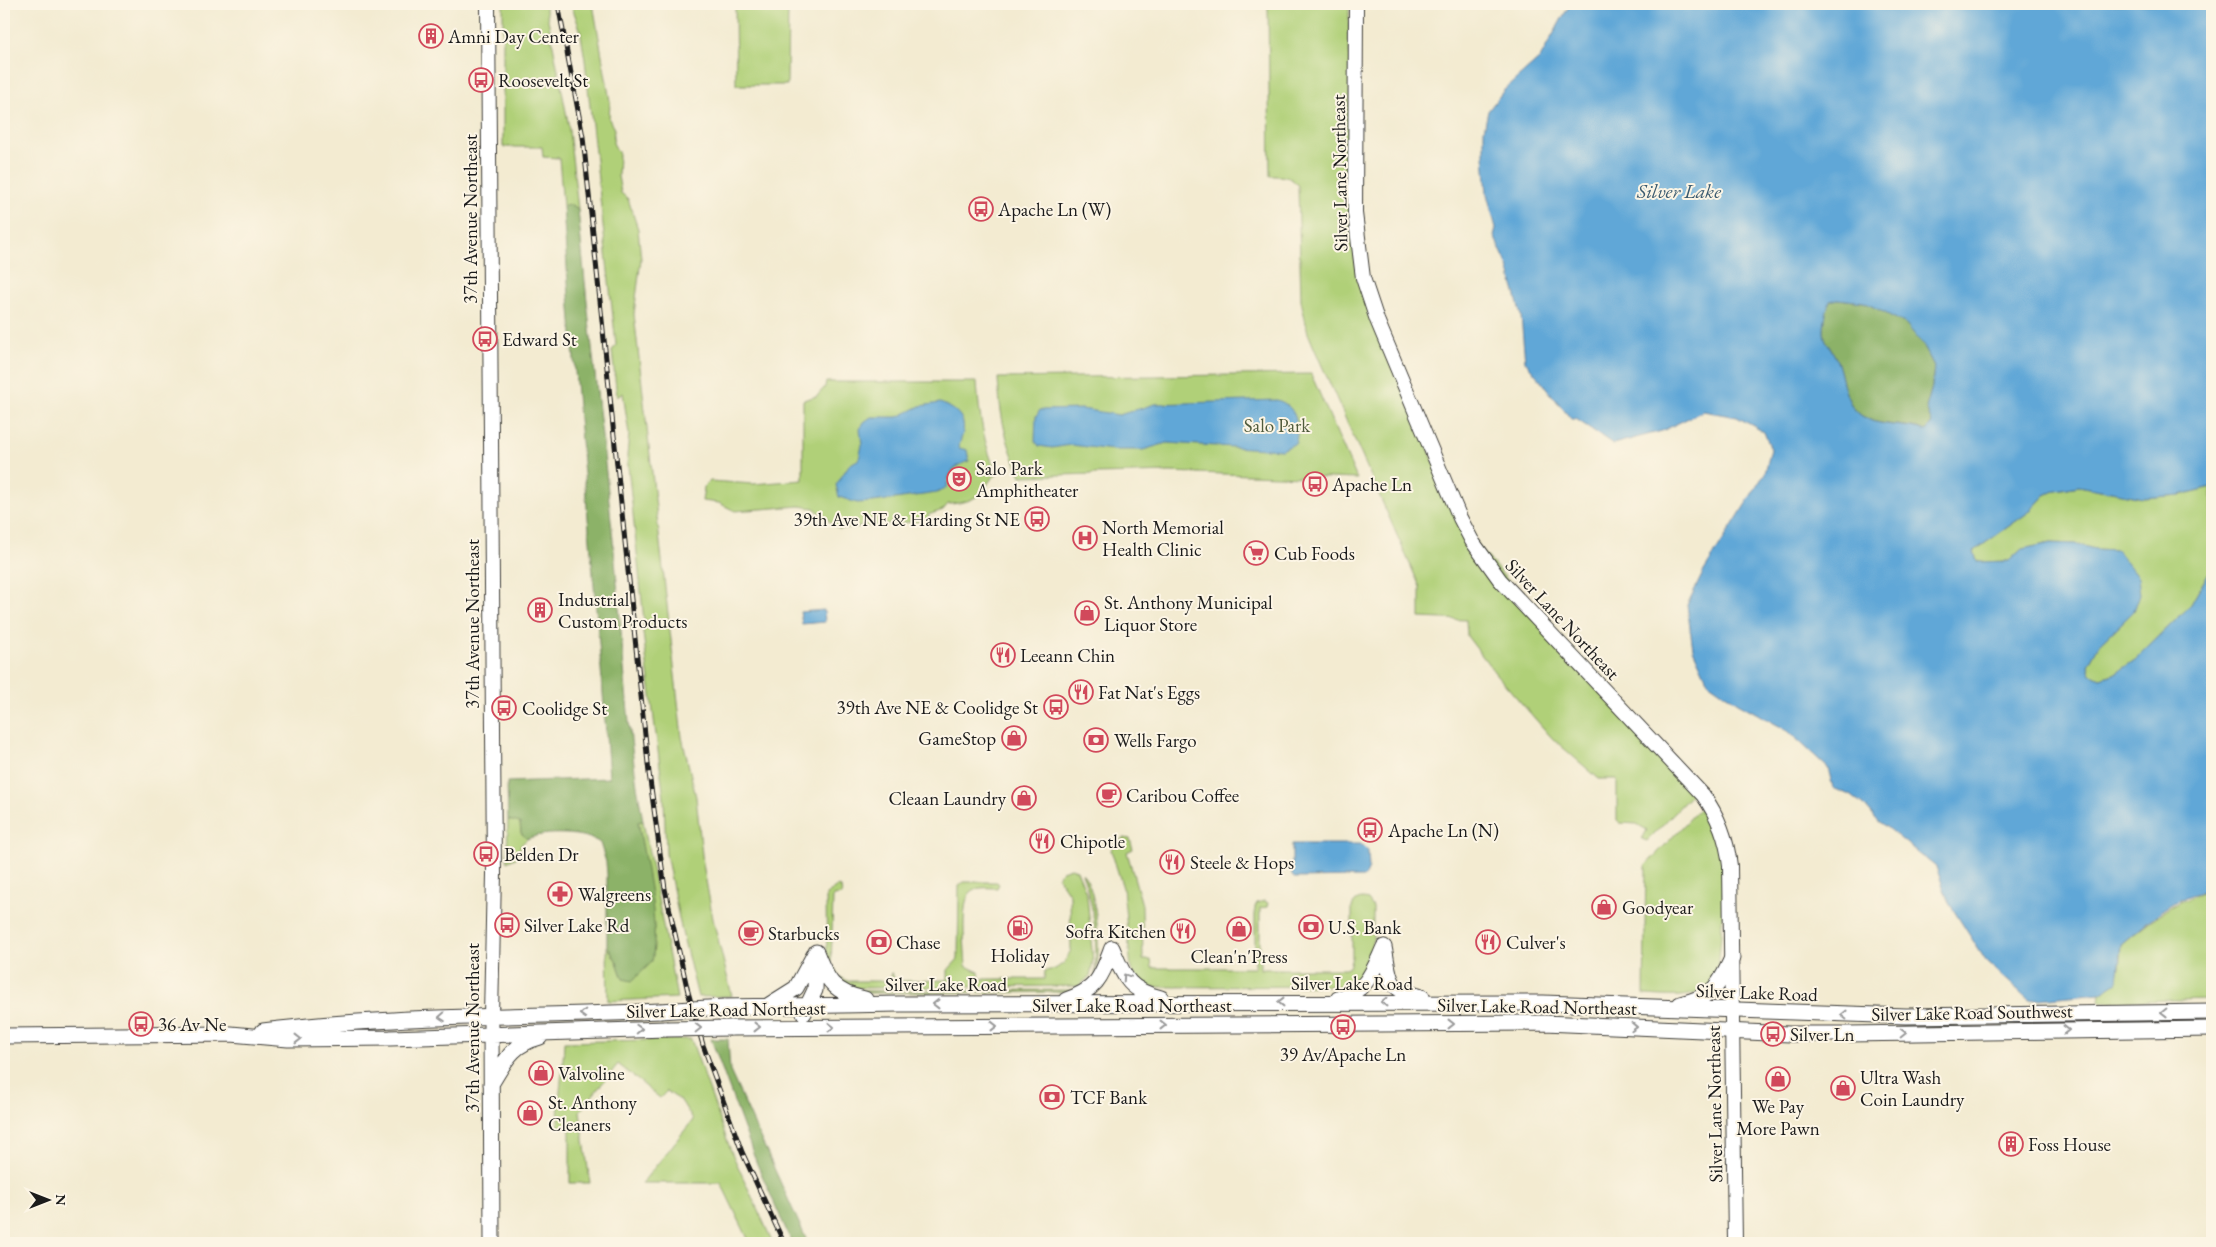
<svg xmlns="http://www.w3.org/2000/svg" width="2216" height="1247" viewBox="0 0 2216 1247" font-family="'EB Garamond',serif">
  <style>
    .green { fill: #b0d078; stroke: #66764a }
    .forest { fill: #8cb268; stroke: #546742 }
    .water { fill: #61a7d7; stroke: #3e627a; fill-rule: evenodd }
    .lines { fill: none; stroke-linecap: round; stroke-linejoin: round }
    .tertiary-casing { stroke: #3c3b37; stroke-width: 16 }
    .secondary-casing { stroke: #3c3b37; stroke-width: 17 }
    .tertiary { stroke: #fff; stroke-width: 14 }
    .secondary { stroke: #fff; stroke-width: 15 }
    .rail-casing { stroke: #1c1c1c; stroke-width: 5 }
    .rail { stroke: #fcf5e5; stroke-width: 3; stroke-dasharray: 9; stroke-linecap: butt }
    .secondary-bridge-casing { stroke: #3c3b37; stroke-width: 17; stroke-linecap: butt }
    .secondary-bridge { stroke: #fff; stroke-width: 15 }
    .oneway { stroke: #999 }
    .labels { text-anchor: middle; stroke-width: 4; stroke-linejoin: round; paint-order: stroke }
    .poi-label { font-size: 19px; fill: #1c1c1c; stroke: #fcf5e5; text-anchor: start }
    .street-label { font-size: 19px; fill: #1c1c1c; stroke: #fcf5e5 }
    .park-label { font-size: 19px; fill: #505b3c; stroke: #fcf5e5 }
    .water-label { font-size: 20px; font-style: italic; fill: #3b5b70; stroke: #fcf5e5 }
  </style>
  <rect width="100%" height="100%" fill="#fcf5e5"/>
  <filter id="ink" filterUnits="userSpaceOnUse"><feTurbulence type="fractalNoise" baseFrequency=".02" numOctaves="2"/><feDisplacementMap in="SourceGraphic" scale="10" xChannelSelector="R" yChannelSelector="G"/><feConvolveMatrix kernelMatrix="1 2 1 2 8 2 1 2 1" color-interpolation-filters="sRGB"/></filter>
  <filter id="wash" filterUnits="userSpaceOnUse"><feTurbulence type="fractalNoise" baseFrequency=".0096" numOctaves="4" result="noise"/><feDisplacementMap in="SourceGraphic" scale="20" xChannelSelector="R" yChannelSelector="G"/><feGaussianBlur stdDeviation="1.12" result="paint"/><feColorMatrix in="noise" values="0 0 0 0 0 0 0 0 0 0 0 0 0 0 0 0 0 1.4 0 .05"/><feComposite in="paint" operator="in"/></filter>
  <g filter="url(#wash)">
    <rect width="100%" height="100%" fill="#f3ebd1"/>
    <path class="green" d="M 503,4 L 545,4 L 568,122 L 578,209 L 569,205 L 563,206 L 559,158 L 543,157 L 542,147 L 503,147 Z
      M 571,4 L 593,4 L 610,101 L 609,119 L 614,129 L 613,143 L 619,154 L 618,176 L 621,193 L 628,199 L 638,229 L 641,259 L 634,314 L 682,737 L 696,797 L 703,864 L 713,919 L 732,996 L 698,997 L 681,928 L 666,854 L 664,798 L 643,633 L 644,621 L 627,456 L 629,434 L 623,393 L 617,397 L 612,351 L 616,345 L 585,60 L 580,29 Z
      M 735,4 L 788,4 L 787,85 L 736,85 Z
      M 1268,4 L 1349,4 L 1351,224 L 1357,272 L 1459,524 L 1692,794 L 1647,841 L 1642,839 L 1647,830 L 1637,824 L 1620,823 L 1617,820 L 1617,779 L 1599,779 L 1552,738 L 1496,674 L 1467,636 L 1466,620 L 1420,618 L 1420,587 L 1315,350 L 1308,333 L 1301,300 L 1298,186 C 1291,175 1281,176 1270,176 Z
      M 1311,374 L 1357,479 L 1170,472 L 1021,476 C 1005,440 1000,417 998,378 Z
      M 826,382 L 977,382 C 979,416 984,444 997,475 C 990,478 988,484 984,490 C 976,500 961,504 948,504 L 943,510 L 928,515 L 931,520 L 839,529 L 814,508 L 800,506 L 735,511 L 719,503 L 702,501 L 704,487 L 710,481 L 753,484 L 803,480 L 803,400 L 817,396 L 825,387 Z
      M 2079,486 L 2143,498 L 2180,495 L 2212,487 L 2212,567 L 2190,606 L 2135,660 L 2114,674 L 2100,678 L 2090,673 L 2088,665 L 2099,645 L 2134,611 L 2117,550 L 2095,549 L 2075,544 L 2051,543 L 2022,549 L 2009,561 L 1977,562 L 1974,551 L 2029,512 L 2045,495 L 2056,490 Z
      M 1702,806 C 1709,819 1717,831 1720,845 C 1728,887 1720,934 1718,976 C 1703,1002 1670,996 1644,995 L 1646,865 Z
      M 514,819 L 520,823 L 521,833 L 527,839 L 521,845 L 517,857 L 507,862 L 508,820 Z
      M 638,821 L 643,821 L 677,998 L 608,1001 L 607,945 L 617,962 L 623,979 L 650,901 Z
      M 1124,838 L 1130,839 L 1133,849 L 1127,852 L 1142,905 L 1143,960 L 1151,960 L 1152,968 L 1255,968 L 1255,907 L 1257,903 L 1265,901 L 1268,903 L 1267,907 L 1260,908 L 1260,969 L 1345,969 L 1349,967 L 1352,957 L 1352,907 C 1355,899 1361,898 1368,900 L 1373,907 L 1373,959 L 1371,970 L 1351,986 L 1150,987 L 1141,985 L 1131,969 L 1123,888 L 1111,850 L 1115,843 Z
      M 1071,868 L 1077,870 L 1087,895 L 1093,961 L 1090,976 L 1079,986 L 849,988 L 849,985 L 835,974 L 834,969 L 836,969 L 838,976 L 848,981 L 890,981 L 892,972 L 895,981 L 948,980 L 948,970 L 958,959 L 959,886 L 964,882 L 997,882 L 999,884 L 997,888 C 989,888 977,886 971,892 C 960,901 965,951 966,966 L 979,972 L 980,979 L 1044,979 L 1045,971 L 1055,969 L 1064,963 L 1071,950 L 1070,895 L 1058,877 L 1062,871 Z
      M 1082,873 C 1097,886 1102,956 1095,974 C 1098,941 1094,904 1082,873 Z
      M 838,886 L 841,888 L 842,895 L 833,896 L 831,969 L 844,988 L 827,965 L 826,895 Z
      M 2205,892 L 2212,893 L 2212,999 L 2099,1002 L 2100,993 C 2120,985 2120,963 2121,944 C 2148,922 2172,902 2205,892 Z
      M 1077,990 L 1071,992 L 867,993 L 851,991 Z
      M 691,1039 L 731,1151 L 773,1243 L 750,1243 L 721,1183 L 642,1183 L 693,1120 L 682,1102 L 667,1091 L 660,1098 L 618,1064 L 580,1111 L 590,1183 L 570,1183 L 570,1127 L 558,1127 C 558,1098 563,1071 564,1042 Z"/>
    <path class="forest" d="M 572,205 L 578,209 C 588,323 603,436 614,550 C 623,640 626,731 643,821 L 638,822 C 645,864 660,920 652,962 L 632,981 L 623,979 L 617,962 L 607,945 L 607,874 L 606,862 L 600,843 C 585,832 544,831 527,839 L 521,833 L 520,823 L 508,820 L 507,782 L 609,778 C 597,587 574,397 563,206 Z
      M 1838,299 L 1864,302 L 1907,324 L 1923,345 L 1934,366 L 1932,387 L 1926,408 L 1932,423 L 1926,431 C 1906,422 1880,428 1862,416 C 1844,404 1844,380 1837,361 C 1834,351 1823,342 1824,330 C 1824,321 1826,309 1830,301 Z
      M 711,1039 L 728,1039 L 730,1071 L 808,1243 L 792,1243 L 757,1164 Z"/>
    <path class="water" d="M 1570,4 L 2212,4 L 2212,487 L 2180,495 L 2143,498 L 2079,486 L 2056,490 L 2045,495 L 2029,512 L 1974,551 L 1977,562 L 2009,561 L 2022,549 L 2051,543 L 2075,544 L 2095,549 L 2117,550 L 2138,577 L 2140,594 L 2134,611 L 2099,645 L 2088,665 L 2090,673 L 2100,678 L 2114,674 L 2135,660 L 2190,606 L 2212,567 L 2212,893 C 2185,886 2141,927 2121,944 L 2117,982 L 2100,993 L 2029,1000 L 1986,961 L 1949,903 L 1936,867 L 1876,819 L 1866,807 L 1852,796 L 1833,788 L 1828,768 L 1788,731 L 1738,703 L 1708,682 L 1693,649 L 1687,605 L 1704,571 L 1765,473 L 1771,449 L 1764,432 L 1737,417 L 1703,411 L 1662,431 L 1613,444 L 1576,419 L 1571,419 L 1525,361 L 1521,316 L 1508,266 L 1494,236 L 1496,228 L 1487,194 L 1484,156 L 1484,130 L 1488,111 L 1504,90 L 1540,58 ZM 1838,299 L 1864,302 L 1906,324 L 1923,345 L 1934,366 L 1932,387 L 1926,408 L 1932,423 L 1926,431 C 1906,423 1880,428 1862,416 C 1844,404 1844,380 1837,361 C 1834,351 1823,342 1824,330 C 1824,322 1827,308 1830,301 Z
      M 1277,400 C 1297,406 1299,425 1296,443 L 1282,450 L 1167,443 L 1143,450 L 1113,450 L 1071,445 L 1052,448 L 1039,446 L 1035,441 L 1036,416 L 1040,410 L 1082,409 L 1119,415 L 1155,404 Z
      M 940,403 C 954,408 966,416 963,432 C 962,438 959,443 959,448 L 967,450 L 969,461 C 955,466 948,472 947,487 L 937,493 L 873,502 L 857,503 L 839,497 L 836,485 L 849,465 L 859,459 L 862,445 L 860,429 L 864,422 L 871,417 L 898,417 L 920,406 Z
      M 824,610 L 825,622 L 802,624 L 800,612 Z
      M 1292,844 L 1361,844 L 1368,851 L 1369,868 L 1365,877 L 1294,878 L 1292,876 Z"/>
  </g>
  <g filter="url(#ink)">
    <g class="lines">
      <g class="tertiary-casing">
        <path id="tertiary" d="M 488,4 L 494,874 L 491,1016
          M 1356,4 L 1355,213 L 1363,278 L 1377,320 L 1460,518 L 1472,541 L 1500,580 L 1703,795 C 1719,817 1727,839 1730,866 L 1735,1243"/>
      </g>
      <g class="secondary-casing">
        <path id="secondary" d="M 1384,947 C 1391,981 1385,988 1422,997
          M 1112,948 C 1124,977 1128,990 1161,998
          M 816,952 C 827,980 833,993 865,999
          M 1338,999 C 1368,990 1372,973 1384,947
          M 1066,1000 C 1098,989 1101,977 1112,948
          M 1680,1004 C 1712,997 1719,987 1732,958
          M 769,1005 L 796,988 L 814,955
          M 724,1007 L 899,1004 L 1543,1003 L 1906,1016 L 2212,1012
          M 804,1013 L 815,990 L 816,958
          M 491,1025 L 492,1243
          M 730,1028 L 1545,1023 L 1790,1034 L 1848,1034 L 2212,1029
          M 263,1031 C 395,1014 528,1018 660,1011
          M 4,1036 L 231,1034 L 288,1039 L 390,1038 L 666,1029
          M 491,1084 C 506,1060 511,1045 540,1037"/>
      </g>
      <use href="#tertiary" class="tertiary"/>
      <use href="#secondary" class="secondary"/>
      <g class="rail-casing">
        <path id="rail" d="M 558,4 L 583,137 L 649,773 L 665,889 L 688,992 L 703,1045 L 742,1152 L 784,1243"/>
      </g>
      <use href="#rail" class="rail"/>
      <g class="secondary-bridge-casing">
        <path id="secondary-bridge" d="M 660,1011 L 724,1007
          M 666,1029 L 730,1028"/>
      </g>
      <use href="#secondary-bridge" class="secondary-bridge"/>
    </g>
    <defs><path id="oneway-chevron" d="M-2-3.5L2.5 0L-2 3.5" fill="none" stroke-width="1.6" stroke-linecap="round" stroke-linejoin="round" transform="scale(1.25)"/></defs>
    <g class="oneway">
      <use href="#oneway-chevron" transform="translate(1126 977) rotate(-124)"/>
      <use href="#oneway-chevron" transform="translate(1281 1002) rotate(180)"/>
      <use href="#oneway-chevron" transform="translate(1384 1002) rotate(-180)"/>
      <use href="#oneway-chevron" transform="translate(936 1004) rotate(180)"/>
      <use href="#oneway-chevron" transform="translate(2164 1013) rotate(179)"/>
      <use href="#oneway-chevron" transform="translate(583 1014) rotate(178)"/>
      <use href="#oneway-chevron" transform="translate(1844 1015) rotate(-179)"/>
      <use href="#oneway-chevron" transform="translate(442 1017) rotate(176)"/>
      <use href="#oneway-chevron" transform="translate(1451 1024)"/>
      <use href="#oneway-chevron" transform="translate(1163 1025)"/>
      <use href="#oneway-chevron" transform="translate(994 1026)"/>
      <use href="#oneway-chevron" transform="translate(757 1027)"/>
      <use href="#oneway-chevron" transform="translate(831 1027)"/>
      <use href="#oneway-chevron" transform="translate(1634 1027) rotate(2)"/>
      <use href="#oneway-chevron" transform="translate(698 1028) rotate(-1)"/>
      <use href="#oneway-chevron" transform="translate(639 1029) rotate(-2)"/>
      <use href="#oneway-chevron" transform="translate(2066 1030)"/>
      <use href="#oneway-chevron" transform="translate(1903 1033) rotate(-1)"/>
      <use href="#oneway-chevron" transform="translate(298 1039)"/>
    </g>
  </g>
  <defs>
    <g id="building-ring" transform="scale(1.25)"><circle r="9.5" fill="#fcf5e5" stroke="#d1495b" stroke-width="1.5"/><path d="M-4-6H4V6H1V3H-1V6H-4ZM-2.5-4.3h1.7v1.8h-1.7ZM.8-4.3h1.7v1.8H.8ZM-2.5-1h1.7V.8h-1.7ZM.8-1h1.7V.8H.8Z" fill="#d1495b"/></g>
    <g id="bus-ring" transform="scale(1.25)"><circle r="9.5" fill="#fcf5e5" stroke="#d1495b" stroke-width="1.5"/><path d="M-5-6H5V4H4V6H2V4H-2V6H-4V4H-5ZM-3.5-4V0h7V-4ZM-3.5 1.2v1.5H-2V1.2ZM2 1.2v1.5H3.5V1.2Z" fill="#d1495b"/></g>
    <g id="theatre-ring" transform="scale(1.25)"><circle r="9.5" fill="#fcf5e5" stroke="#d1495b" stroke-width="1.5"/><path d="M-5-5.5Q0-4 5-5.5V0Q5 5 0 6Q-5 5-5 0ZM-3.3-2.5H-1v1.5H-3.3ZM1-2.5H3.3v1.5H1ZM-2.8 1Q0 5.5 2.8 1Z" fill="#d1495b"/></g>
    <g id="hospital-ring" transform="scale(1.25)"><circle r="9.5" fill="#fcf5e5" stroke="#d1495b" stroke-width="1.5"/><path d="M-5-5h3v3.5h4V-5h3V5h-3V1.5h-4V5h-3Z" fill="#d1495b"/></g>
    <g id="supermarket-ring" transform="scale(1.25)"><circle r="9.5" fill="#fcf5e5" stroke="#d1495b" stroke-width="1.5"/><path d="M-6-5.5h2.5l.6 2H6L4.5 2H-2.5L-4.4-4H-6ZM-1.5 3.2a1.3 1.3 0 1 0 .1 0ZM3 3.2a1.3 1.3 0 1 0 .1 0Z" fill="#d1495b"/></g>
    <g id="shop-ring" transform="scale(1.25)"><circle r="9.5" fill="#fcf5e5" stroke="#d1495b" stroke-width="1.5"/><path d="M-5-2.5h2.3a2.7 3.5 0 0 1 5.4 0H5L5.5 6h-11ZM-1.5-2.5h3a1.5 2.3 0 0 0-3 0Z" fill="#d1495b"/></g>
    <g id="restaurant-ring" transform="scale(1.25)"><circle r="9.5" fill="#fcf5e5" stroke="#d1495b" stroke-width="1.5"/><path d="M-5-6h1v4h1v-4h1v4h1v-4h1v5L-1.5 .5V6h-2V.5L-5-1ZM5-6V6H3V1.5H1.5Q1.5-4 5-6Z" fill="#d1495b"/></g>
    <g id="bank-ring" transform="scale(1.25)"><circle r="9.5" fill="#fcf5e5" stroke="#d1495b" stroke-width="1.5"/><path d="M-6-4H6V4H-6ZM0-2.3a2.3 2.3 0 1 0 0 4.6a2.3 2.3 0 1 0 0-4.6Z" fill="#d1495b"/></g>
    <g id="cafe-ring" transform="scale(1.25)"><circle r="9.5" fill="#fcf5e5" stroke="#d1495b" stroke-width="1.5"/><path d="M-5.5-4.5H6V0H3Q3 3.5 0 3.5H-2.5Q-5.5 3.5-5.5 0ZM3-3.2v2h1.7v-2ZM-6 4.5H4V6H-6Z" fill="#d1495b"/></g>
    <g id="pharmacy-ring" transform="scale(1.25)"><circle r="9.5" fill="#fcf5e5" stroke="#d1495b" stroke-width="1.5"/><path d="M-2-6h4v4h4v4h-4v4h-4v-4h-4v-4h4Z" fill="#d1495b"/></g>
    <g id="fuel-ring" transform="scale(1.25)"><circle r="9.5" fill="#fcf5e5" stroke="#d1495b" stroke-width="1.5"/><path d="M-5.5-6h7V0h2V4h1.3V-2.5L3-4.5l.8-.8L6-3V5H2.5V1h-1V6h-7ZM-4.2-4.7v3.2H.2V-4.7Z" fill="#d1495b"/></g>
  </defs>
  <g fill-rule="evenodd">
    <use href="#building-ring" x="431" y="36"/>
    <use href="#bus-ring" x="481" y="80"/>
    <use href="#bus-ring" x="981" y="209"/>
    <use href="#bus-ring" x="485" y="339"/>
    <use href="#theatre-ring" x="959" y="479"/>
    <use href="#bus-ring" x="1315" y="484"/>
    <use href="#bus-ring" x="1037" y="519"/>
    <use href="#hospital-ring" x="1085" y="538"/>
    <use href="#supermarket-ring" x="1256" y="553"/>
    <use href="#building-ring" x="540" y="610"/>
    <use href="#shop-ring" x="1087" y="613"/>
    <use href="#restaurant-ring" x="1003" y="655"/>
    <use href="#restaurant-ring" x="1081" y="692"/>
    <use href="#bus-ring" x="1056" y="707"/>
    <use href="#bus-ring" x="504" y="708"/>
    <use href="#shop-ring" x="1014" y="738"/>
    <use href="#bank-ring" x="1096" y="740"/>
    <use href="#cafe-ring" x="1109" y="795"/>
    <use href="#shop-ring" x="1024" y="798"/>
    <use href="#bus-ring" x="1370" y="830"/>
    <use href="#restaurant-ring" x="1042" y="841"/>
    <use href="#bus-ring" x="486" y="854"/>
    <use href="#restaurant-ring" x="1172" y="862"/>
    <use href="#pharmacy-ring" x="560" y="894"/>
    <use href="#shop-ring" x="1604" y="907"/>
    <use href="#bus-ring" x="507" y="925"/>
    <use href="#bank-ring" x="1311" y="927"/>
    <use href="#fuel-ring" x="1020" y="928"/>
    <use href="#shop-ring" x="1239" y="929"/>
    <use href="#restaurant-ring" x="1183" y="931"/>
    <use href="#cafe-ring" x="751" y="933"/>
    <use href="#bank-ring" x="879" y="942"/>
    <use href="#restaurant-ring" x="1488" y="942"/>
    <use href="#bus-ring" x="141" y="1024"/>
    <use href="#bus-ring" x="1343" y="1027"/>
    <use href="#bus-ring" x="1773" y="1034"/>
    <use href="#shop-ring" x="541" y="1073"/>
    <use href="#shop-ring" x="1778" y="1079"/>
    <use href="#shop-ring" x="1843" y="1088"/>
    <use href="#bank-ring" x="1052" y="1097"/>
    <use href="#shop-ring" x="530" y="1113"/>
    <use href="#building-ring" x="2011" y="1144"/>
  </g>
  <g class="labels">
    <g class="poi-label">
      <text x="448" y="43">Amni Day Center</text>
      <text x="498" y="87">Roosevelt St</text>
      <text x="998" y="216">Apache Ln (W)</text>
      <text x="502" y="346">Edward St</text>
      <text x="976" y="475">Salo Park<tspan x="976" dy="22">Amphitheater</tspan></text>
      <text x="1332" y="491">Apache Ln</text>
      <text x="1020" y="526" text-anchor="end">39th Ave NE &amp; Harding St NE</text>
      <text x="1102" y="534">North Memorial<tspan x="1102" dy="22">Health Clinic</tspan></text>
      <text x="1274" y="560">Cub Foods</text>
      <text x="558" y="606">Industrial<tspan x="558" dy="22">Custom Products</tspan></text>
      <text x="1104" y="609">St. Anthony Municipal<tspan x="1104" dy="22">Liquor Store</tspan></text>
      <text x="1020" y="662">Leeann Chin</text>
      <text x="1098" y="699">Fat Nat's Eggs</text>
      <text x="1038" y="714" text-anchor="end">39th Ave NE &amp; Coolidge St</text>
      <text x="522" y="715">Coolidge St</text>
      <text x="996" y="745" text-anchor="end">GameStop</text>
      <text x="1114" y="747">Wells Fargo</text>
      <text x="1126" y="802">Caribou Coffee</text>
      <text x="1006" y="805" text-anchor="end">Cleaan Laundry</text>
      <text x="1388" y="837">Apache Ln (N)</text>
      <text x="1060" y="848">Chipotle</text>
      <text x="504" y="861">Belden Dr</text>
      <text x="1190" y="869">Steele &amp; Hops</text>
      <text x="578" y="901">Walgreens</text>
      <text x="1622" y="914">Goodyear</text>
      <text x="524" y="932">Silver Lake Rd</text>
      <text x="1328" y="934">U.S. Bank</text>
      <text x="1166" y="938" text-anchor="end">Sofra Kitchen</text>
      <text x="768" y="940">Starbucks</text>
      <text x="896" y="949">Chase</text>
      <text x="1506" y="949">Culver's</text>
      <text x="1020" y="962" text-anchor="middle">Holiday</text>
      <text x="1239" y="963" text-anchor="middle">Clean'n'Press</text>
      <text x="158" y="1031">36 Av Ne</text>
      <text x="1790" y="1041">Silver Ln</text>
      <text x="1343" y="1061" text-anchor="middle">39 Av/Apache Ln</text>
      <text x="558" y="1080">Valvoline</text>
      <text x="1860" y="1084">Ultra Wash<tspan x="1860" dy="22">Coin Laundry</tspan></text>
      <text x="1070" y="1104">TCF Bank</text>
      <text x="548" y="1109">St. Anthony<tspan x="548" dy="22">Cleaners</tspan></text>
      <text x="1778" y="1113" text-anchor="middle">We Pay<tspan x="1778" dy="22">More Pawn</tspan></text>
      <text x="2028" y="1151">Foss House</text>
    </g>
    <g class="street-label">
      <text transform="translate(1339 173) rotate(-91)" y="7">Silver Lane Northeast</text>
      <text transform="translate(470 219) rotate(-90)" y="7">37th Avenue Northeast</text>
      <text transform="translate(1563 619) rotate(47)" y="7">Silver Lane Northeast</text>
      <text transform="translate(472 624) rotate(-90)" y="7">37th Avenue Northeast</text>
      <text x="1352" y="990">Silver Lake Road</text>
      <text x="946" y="991">Silver Lake Road</text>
      <text transform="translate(1757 992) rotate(2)" y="7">Silver Lake Road</text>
      <text x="1132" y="1012">Silver Lake Road Northeast</text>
      <text transform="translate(1537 1006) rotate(1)" y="7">Silver Lake Road Northeast</text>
      <text transform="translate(726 1009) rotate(-1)" y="7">Silver Lake Road Northeast</text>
      <text transform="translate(1972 1012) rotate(-1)" y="7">Silver Lake Road Southwest</text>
      <text transform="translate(472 1028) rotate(-90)" y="7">37th Avenue Northeast</text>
      <text transform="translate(1714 1104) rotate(-91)" y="7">Silver Lane Northeast</text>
    </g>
    <g class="park-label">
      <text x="1277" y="432">Salo Park</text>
    </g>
    <g class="water-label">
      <text x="1679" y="198">Silver Lake</text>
    </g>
  </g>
  <rect width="2216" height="1247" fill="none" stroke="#fcf5e5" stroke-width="20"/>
  <g transform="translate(48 1200) rotate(90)" stroke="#fcf5e5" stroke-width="4" paint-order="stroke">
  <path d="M0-4L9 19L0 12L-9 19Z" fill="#1c1c1c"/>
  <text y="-8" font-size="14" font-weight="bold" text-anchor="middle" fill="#1c1c1c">N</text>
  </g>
</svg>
